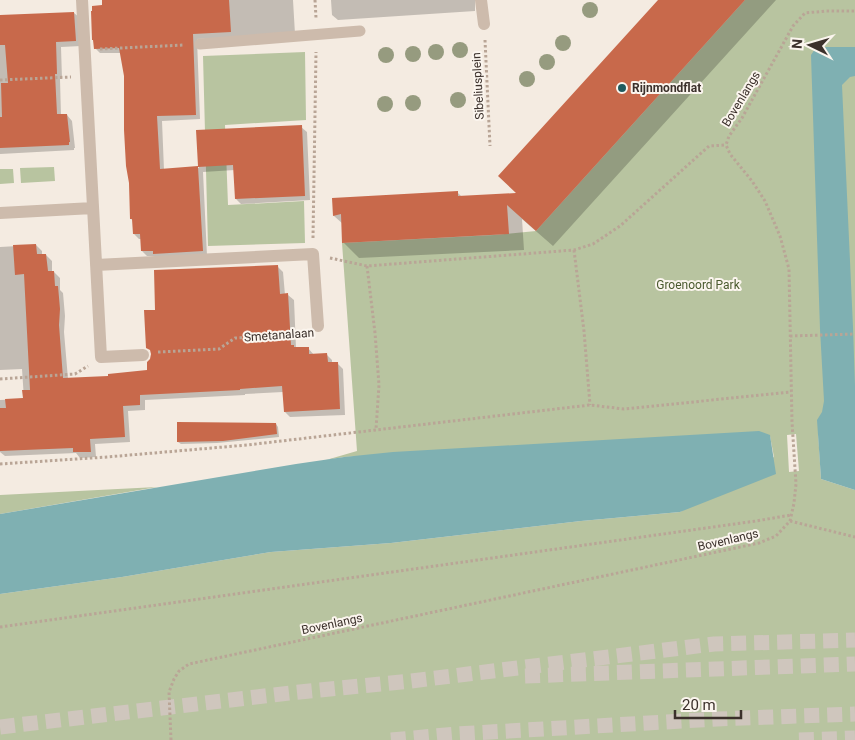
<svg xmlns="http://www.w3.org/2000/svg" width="855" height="740" viewBox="0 0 855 740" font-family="Roboto,sans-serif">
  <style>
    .green { fill: #b8c4a0; fill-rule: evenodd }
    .water { fill: #7fb0b2 }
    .shadow { fill: #0003 }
    .building { fill: #c8694b }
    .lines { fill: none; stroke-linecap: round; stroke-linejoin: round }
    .motorway-tunnel { stroke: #cfc6bd; stroke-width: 15; stroke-dasharray: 15 8; stroke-linecap: butt }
    .path { stroke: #b9a596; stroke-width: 3; stroke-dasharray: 2.5 2.5; stroke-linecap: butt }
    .service { stroke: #cdbbac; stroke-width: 11 }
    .pedestrian { stroke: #cdbbac; stroke-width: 12 }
    .minor { stroke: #cdbbac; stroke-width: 12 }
    .tree { fill: #969b7f }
    .poi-dot { fill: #1f5a5e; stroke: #fbf5ee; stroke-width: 2 }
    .labels { text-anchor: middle; stroke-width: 4; stroke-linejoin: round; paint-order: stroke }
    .street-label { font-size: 12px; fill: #3b302b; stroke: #fbf5ee }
    .poi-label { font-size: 12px; font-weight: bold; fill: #3b302b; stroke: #fbf5ee; text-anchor: start }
    .park-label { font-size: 12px; fill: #4a5a2e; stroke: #fbf5ee }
  </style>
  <rect width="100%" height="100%" fill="#f4ebe1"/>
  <path class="green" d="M 745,0 L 855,0 L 855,429 L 818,432 L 821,479 L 855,490 L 855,740 L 0,740 L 0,594 L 122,577 L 271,552 L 391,543 L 581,521 L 680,512 L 774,457 L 770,436 L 344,457 L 326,460 L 357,451 L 342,243 L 494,235 L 536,231 ZM 796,434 L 799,471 L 789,472 L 787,435 Z
    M 305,52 L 306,120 L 225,125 L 228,205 L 304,201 L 305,243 L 208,246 L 203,56 Z
    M 54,167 L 55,181 L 21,183 L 20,168 Z
    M 0,169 L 13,169 L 14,183 L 0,184 Z
    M 157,487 L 0,514 L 0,495 Z"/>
  <path class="water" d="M 824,47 L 855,47 L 855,76 L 850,77 L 842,85 L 853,327 L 855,386 L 855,490 L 821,479 L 817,420 L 822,412 L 824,401 L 820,329 L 811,55 L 815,49 Z
    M 759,431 L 770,435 L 776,474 L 680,512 L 581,521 L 391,543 L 271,552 L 122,577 L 0,594 L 0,514 L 296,464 L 344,457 L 393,452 Z"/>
  <path class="shadow" d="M 103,0 L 293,0 L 295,34 L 197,39 L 200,119 L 162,121 L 164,170 L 199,168 L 197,131 L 301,127 L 307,132 L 310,200 L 241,204 L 236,199 L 235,170 L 203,172 L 207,256 L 160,259 L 157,256 L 147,256 L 142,251 L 141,239 L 139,239 L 134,234 L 134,221 L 131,219 L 125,76 L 121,53 L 100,53 L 95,48 L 103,7 Z
    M 331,0 L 475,0 L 475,11 L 338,20 L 332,15 Z
    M 659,0 L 776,0 L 553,246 L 522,219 L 524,250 L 359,258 L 343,242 L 343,224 L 334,216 L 333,199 L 458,193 L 462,197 L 518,194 Z
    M 74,13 L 80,18 L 81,46 L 61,47 L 62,79 L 60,79 L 61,116 L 67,115 L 72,121 L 75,148 L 74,148 L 74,150 L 0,154 L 0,17 Z
    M 36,245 L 42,251 L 42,255 L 46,255 L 52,261 L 52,272 L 54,272 L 60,278 L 60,290 L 63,293 L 65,316 L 64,332 L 68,379 L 109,378 L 149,371 L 151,360 L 156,311 L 277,266 L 283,272 L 285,295 L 288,295 L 294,300 L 296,348 L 308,348 L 314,355 L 326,354 L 332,360 L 332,363 L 337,363 L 343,369 L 345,415 L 290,417 L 285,412 L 283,392 L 245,394 L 245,395 L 145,400 L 145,410 L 128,411 L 130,442 L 95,444 L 96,457 L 80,458 L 76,453 L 5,456 L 0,452 L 0,400 L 24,399 L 22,369 L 0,370 L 0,247 Z
    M 276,424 L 278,427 L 279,437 L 217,443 L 181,444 L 178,442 Z"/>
  <path class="building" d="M 102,0 L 229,0 L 231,32 L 193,34 L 196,115 L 157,116 L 160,169 L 198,166 L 196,130 L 302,125 L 305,196 L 235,199 L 233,165 L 198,167 L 203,251 L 153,254 L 153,251 L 141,251 L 140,234 L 133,234 L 132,219 L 130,219 L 129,183 L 126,166 L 124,130 L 124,76 L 119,48 L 94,49 L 93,40 L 92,40 L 91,11 L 92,11 L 92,6 L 102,5 Z
    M 658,0 L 745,0 L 536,231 L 507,205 L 509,234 L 342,243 L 341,214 L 333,216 L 332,198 L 458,191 L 458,196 L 516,193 L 498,176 Z
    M 74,12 L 76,41 L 56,42 L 57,74 L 55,74 L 57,114 L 67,114 L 70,142 L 69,142 L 69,145 L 0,148 L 0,117 L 2,117 L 1,83 L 8,83 L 5,45 L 0,45 L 0,15 Z
    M 36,244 L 37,254 L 46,254 L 48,271 L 54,271 L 55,286 L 58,286 L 60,309 L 59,325 L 63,378 L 108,376 L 108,374 L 147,370 L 147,362 L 150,359 L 151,354 L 150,350 L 146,348 L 144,310 L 155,310 L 154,270 L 278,265 L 280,294 L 288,293 L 291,345 L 294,345 L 294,347 L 309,347 L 309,354 L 327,353 L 328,362 L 338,362 L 340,409 L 284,412 L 282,386 L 240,389 L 240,390 L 140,395 L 140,405 L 123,406 L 125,437 L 90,439 L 91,452 L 73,452 L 73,448 L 0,451 L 0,408 L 6,408 L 5,399 L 23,398 L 22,390 L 30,390 L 24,274 L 15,275 L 13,245 Z
    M 177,422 L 276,423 L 277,434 L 223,441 L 177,442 Z"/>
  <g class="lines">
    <path class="motorway-tunnel" d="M 525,676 L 715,669 L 855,664
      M 0,727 L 290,693 L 411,681 L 714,644 L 855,640
      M 391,740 L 456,734 L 717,719 L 855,714
      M 799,740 L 855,738"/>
    <path class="path" d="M 315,0 L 316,18
      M 485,40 L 490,146
      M 100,49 L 184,45
      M 0,80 L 71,77
      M 313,238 L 316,52
      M 574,250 L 584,331 L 590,405
      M 330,258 L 367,266 L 574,250 L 593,244 L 620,226 L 709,146 L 726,145
      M 367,266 L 375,333 L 379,385 L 376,429
      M 790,336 L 855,334
      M 158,352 L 219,349 L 235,338 L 304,335
      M 0,379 L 75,374 L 88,366
      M 0,464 L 107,457 L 247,445 L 590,405 L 624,409 L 791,392
      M 790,521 L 855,537
      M 0,627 L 756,521 L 791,515
      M 171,740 L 169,692 L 174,679 L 179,671 L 189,664 L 759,543 L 776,536 L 790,521 L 794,503 L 796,484 L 792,422 L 789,269 L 780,236 L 765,201 L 752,181 L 730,154 L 726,145 L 729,136 L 742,118 L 793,26 L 805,13 L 826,11 L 855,11"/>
    <path class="service" d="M 200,44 L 360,31"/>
    <path class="pedestrian" d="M 481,0 L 484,24"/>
    <path class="minor" d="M 82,0 L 101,357 L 143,355
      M 0,213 L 93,208
      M 96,265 L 313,254 L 318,326"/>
  </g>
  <g class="tree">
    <circle cx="590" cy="10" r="8"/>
    <circle cx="563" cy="43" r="8"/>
    <circle cx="460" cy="50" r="8"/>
    <circle cx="436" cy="52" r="8"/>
    <circle cx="413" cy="54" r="8"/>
    <circle cx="386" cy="55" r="8"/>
    <circle cx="547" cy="62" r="8"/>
    <circle cx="527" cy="79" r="8"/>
    <circle cx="458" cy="100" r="8"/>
    <circle cx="413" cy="103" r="8"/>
    <circle cx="385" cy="104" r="8"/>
  </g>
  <circle class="poi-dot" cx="622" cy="88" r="5"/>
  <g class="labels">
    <g class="street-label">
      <text transform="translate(478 86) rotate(-93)" y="4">Sibeliusplein</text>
      <text transform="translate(741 99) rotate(-59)" y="4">Bovenlangs</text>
      <text transform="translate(279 335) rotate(-4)" y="4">Smetanalaan</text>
      <text transform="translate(728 540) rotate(-13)" y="4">Bovenlangs</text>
      <text transform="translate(332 624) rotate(-12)" y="4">Bovenlangs</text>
    </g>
    <g class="poi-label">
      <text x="632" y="92">Rijnmondflat</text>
    </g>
    <g class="park-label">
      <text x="698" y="289">Groenoord Park</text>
    </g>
  </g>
  <g transform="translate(810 45) rotate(275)" stroke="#fbf5ee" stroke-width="4" paint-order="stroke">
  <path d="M0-4L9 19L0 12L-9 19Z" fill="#3b302b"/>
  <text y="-8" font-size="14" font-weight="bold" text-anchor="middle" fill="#3b302b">N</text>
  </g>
  <path d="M675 710v8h66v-8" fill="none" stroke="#3b302b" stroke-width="2.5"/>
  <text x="682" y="710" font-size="15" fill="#3b302b" stroke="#fbf5ee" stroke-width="4" paint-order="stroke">20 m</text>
</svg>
